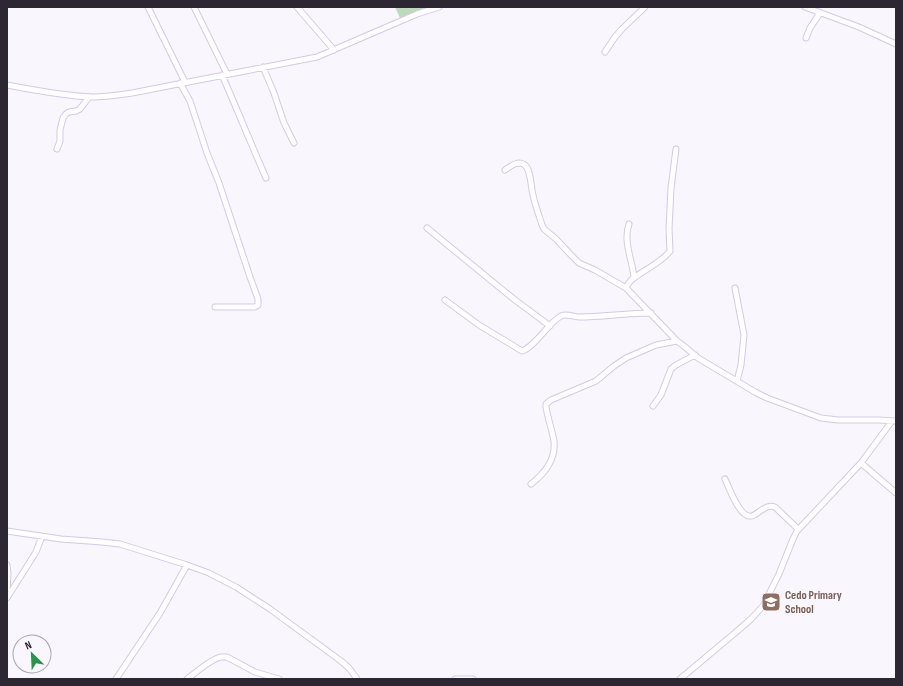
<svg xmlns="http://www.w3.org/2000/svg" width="903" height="686" viewBox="0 0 903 686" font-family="'Sofia Sans Condensed',sans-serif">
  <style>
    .green { fill: #bddabb }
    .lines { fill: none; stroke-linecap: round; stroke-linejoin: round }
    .street-casing { stroke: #d4c9e9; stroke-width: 7 }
    .street { stroke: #fff; stroke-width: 5 }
    .labels { text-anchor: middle; stroke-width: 4; stroke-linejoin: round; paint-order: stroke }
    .education-label { font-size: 12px; font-weight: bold; fill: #785e54; stroke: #f9f6fd; text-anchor: start }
  </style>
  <rect width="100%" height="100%" fill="#f9f6fd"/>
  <path class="green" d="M 395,7 L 436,7 L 400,18 Z"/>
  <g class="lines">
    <g class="street-casing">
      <path id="street" d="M 148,7 L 185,82
        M 194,7 L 227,74
        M 297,7 L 334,50
        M 805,7 L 859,27 L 896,44
        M 806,38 L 810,28 L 820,13
        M 605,52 L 615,37 L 622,29 L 645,7
        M 263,67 L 274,93 L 284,123 L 294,143
        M 222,75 C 237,109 251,144 266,178
        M 180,83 L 190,101 L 207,153 L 219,183 L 250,277 L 258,299 L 258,305 L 255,307 L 215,307
        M 7,85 C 33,90 66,96 92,97 C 105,97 119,95 132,93 L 317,57 L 417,14 L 439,7
        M 57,149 L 60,141 L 60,130 L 63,118 L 66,114 L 69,112 L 76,111 L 80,109 L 89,97
        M 505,170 C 511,166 518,160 525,165 C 531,170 531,188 533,195 C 535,205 539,215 542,225 L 544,229 L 556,239 L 571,255 L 579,263 L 595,270 L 626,288 L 677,341 L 685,347 L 698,358 L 755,392 L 767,398 L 821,418 L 838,420 L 879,420 L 896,421
        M 629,224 C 623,242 632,259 634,277
        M 427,228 L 515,300 L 550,326
        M 626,288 C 628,284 630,280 634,278 C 645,269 661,263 670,251 L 669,229 L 671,188 L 676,149
        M 735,288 L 744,335 L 741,365 L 737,381
        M 445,300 L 479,325 L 522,351 C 535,347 548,323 561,316 C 567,313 573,317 579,317 C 603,317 627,313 651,313
        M 653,406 L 661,395 L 671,369 L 676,365 L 695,355
        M 861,463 L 896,493
        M 725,479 C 729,488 739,515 749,516 C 753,517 757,513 760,511 C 765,508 769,505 775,507 L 798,529
        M 531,484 C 544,474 556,460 554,441 C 552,430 548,419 546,407 L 546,404 L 551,400 L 596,381 L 614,366 L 626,358 L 656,345 L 677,341
        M 7,531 L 61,539 L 102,542 L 120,544 L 187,565 L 209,573 L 236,587 L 270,609 L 341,661 L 349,668 L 357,679
        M 7,565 L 8,573 L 7,592
        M 7,598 L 36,552 L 42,536
        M 116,679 L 160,613 L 187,565
        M 187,679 C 194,674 212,658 221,657 C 223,657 225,657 227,657 L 255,672 L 279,679
        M 455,679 L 473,679
        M 680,679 L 735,633 L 751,619 L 763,606 L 779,574 L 793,539 L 797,531 L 861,463 L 892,421"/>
    </g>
    <use href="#street" class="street"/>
  </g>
  <defs>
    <g id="school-square" transform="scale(1)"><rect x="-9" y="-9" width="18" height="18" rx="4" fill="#8d6e63" stroke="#f9f6fd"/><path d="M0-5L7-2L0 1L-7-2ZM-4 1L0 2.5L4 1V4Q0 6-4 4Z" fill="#fff"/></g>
  </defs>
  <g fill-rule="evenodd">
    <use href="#school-square" x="771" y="602"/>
  </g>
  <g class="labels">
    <g class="education-label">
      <text x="785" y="599">Cedo Primary<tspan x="785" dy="14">School</tspan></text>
    </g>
  </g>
  <rect width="903" height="686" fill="none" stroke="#2c2733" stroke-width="16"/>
  <g transform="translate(32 654) rotate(336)"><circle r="19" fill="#f9f6fd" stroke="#a7a3ac"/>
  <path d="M0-3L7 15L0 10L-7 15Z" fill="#2b944b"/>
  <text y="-6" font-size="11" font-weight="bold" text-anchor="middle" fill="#2c2733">N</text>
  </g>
</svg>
